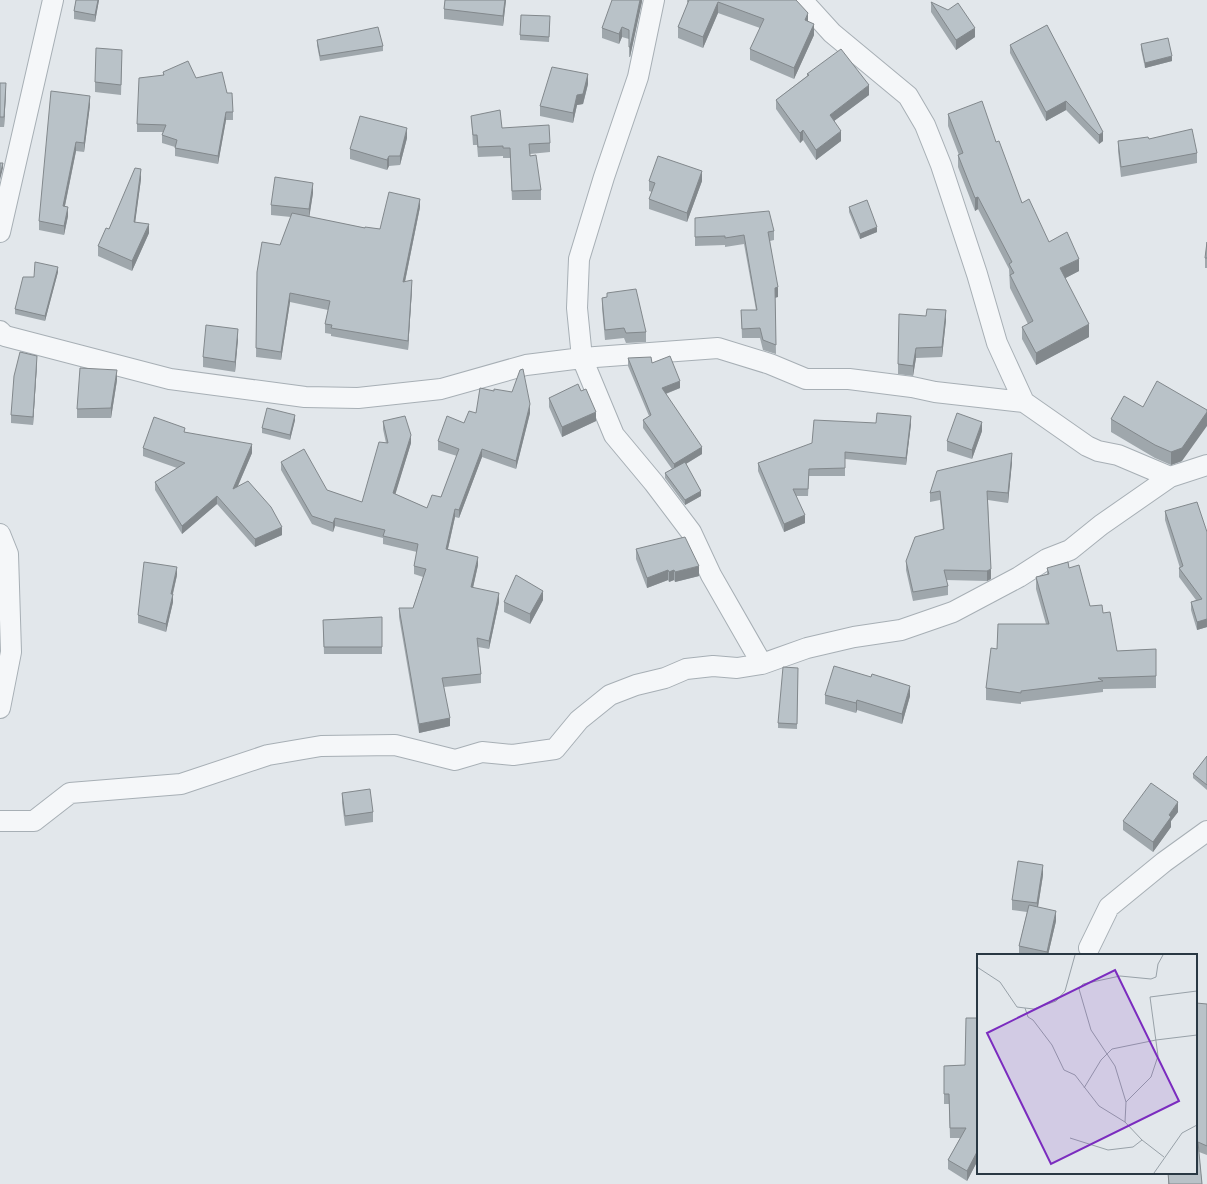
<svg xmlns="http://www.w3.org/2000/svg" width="1207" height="1184" viewBox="0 0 1207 1184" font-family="'Titillium Web',sans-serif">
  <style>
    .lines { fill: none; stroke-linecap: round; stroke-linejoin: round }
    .minor-casing { stroke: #a7afb5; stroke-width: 22 }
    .minor { stroke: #f5f7f9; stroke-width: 20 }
    .wall { fill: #9fa7ac }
    .shaded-wall { fill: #82888c }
    .building { fill: #b9c2c8; stroke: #82888c }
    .inset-road { fill: none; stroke: #98a1a8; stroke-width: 1 }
    .view { fill: #7b2cbf; fill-opacity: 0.15; stroke: #7b2cbf; stroke-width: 2 }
    .inset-edge { fill: none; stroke: #293843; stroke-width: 2 }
  </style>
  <rect width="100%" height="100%" fill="#e2e7eb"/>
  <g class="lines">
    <g class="minor-casing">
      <path id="minor" d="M 654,0 L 638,77 L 604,177 L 579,259 L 577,308 L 582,358 L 614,435 L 654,483 L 691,532 L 711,575 L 762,664
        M 802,0 L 832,33 L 908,96 L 925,125 L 941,165 L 977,274 L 997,343 L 1024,402
        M 0,232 L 53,0
        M 0,331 L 5,336 L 170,379 L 305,397 L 358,398 L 441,389 L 526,365 L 582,358 L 718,348 L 770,364 L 806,379 L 849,379 L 912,387 L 935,392 L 1024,402 L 1087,446 L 1098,451 L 1118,455 L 1170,477
        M 0,534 L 8,554 L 11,652 L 0,708
        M 0,821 L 34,821 L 70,793 L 181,784 L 268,755 L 321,746 L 395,745 L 455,760 L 482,752 L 513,755 L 555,749 L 579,720 L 610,695 L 636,685 L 665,678 L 686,669 L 713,666 L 737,668 L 762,664 L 807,648 L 854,637 L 901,630 L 953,612 L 1019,577 L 1047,559 L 1070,550 L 1101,525 L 1170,477 L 1207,465
        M 1089,948 L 1109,907 L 1164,862 L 1207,831"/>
    </g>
    <use href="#minor" class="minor"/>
  </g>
  <path class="wall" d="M 76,0 L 99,0 L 95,22 L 74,19 L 74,11 Z
    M 444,0 L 506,0 L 503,26 L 444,19 L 444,9 L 445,0 Z
    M 642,0 L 630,57 L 629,57 L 629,39 L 622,37 L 619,44 L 602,38 L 602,28 Z
    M 687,0 L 796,0 L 808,21 L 814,35 L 794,79 L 750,60 L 750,49 L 760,28 L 718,13 L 703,48 L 678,38 L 678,27 L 688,3 L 687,2 Z
    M 931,2 L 975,37 L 956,50 L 931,12 Z
    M 550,21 L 549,42 L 520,40 L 520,35 Z
    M 1047,25 L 1103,141 L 1099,144 L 1066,110 L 1046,121 L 1010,53 L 1010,45 Z
    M 317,40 L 383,46 L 383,51 L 320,61 L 317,45 Z
    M 1141,44 L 1172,61 L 1145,68 L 1141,49 Z
    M 122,60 L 121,95 L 95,92 L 95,82 Z
    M 163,72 L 196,78 L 227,93 L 233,112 L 233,120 L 226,120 L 218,164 L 175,156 L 175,147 L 162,143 L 162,135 L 163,132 L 137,132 L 137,124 L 163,75 Z
    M 807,74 L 869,95 L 834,121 L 841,141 L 816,160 L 803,140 L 800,143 L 776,109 L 776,100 L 807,76 Z
    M 0,83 L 6,92 L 4,127 L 0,127 Z
    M 588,84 L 583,104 L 577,105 L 573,123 L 540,116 L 540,106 Z
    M 90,105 L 84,152 L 76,151 L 65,206 L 68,216 L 64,235 L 39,230 L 39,221 Z
    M 948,114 L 996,142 L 1022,203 L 1049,242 L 1079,271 L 1065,278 L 1089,337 L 1036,365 L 1022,339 L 1022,327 L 1028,324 L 1010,288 L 1009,269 L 978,209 L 975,211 L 958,167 L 958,155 L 959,155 L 948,126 Z
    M 471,116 L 502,128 L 550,143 L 550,152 L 530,154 L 541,190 L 541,200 L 512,200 L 510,158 L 503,158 L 503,156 L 478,157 L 477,145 L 473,145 Z
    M 407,138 L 400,165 L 389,166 L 387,170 L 350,159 L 350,149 Z
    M 1149,139 L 1197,153 L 1197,163 L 1121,177 L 1118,151 L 1118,141 Z
    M 141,179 L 135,222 L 149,233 L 132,271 L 98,256 L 98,246 L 109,229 Z
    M 649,181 L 702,181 L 687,222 L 649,209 L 649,199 L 652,192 L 649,191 Z
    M 313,193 L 309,217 L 365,228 L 380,229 L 420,207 L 405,282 L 412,289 L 408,350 L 331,336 L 331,334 L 325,333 L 325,324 L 328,310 L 290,302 L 281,360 L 256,357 L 257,272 L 280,245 L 291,217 L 271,215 L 271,205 Z
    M 849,207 L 877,232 L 860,239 L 849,212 Z
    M 695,218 L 774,231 L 774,240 L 770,241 L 778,297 L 775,297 L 776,354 L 763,350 L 760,338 L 742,338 L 741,310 L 756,310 L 744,244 L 725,247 L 725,245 L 695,246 Z
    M 1207,242 L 1207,268 L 1205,268 L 1205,258 Z
    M 58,272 L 45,321 L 15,314 L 15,309 L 34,277 Z
    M 607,293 L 646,332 L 646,342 L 626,343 L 624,338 L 605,340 L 602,308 L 602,298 L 607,297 Z
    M 946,320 L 942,357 L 916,358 L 913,376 L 898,374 L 898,364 Z
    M 238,339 L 235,372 L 203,367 L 203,357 Z
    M 628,358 L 652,363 L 680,388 L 666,394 L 702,454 L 686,464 L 701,496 L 685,505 L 665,478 L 665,473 L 672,469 L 643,428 L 643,420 L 649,416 L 628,366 Z
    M 37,364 L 33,425 L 11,423 L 11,415 Z
    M 117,380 L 111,418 L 77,418 L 77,409 Z
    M 581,391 L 596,421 L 562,437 L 549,407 L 549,398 Z
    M 1124,396 L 1182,461 L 1171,465 L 1155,458 L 1111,432 L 1111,419 Z
    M 476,413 L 530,413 L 516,469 L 482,457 L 459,518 L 455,517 L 448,549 L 478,565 L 473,588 L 499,602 L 489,649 L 478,647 L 481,674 L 481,683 L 444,687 L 450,726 L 419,733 L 399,617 L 399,608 L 413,608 L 423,577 L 414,574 L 414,566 L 417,552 L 383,544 L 383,538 L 335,526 L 333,532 L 312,524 L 281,470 L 281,462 L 327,490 L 362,502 L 386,443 L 383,429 L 383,421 L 411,443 L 395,494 L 427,508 L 441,497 L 457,456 L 438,450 L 438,441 L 464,423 Z
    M 295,420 L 290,440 L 262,433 L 262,428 Z
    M 911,424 L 906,465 L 845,459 L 845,476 L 809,476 L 808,496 L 796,496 L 805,523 L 784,532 L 758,471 L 758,463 Z
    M 982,431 L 972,459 L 947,451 L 947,441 Z
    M 185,432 L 252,453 L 238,486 L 282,535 L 255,547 L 217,504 L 182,534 L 155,490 L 155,482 L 177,468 L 143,456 L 143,448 Z
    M 1012,462 L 1008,503 L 988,500 L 991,579 L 987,581 L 946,580 L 948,586 L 948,595 L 913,601 L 906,570 L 906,561 L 943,530 L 940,500 L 930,502 L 930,493 Z
    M 1165,511 L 1207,532 L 1207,627 L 1197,630 L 1191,610 L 1191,602 L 1196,600 L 1179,577 L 1179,568 L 1180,568 L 1165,520 Z
    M 636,549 L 699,576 L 675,582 L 674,580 L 669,582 L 668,580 L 647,588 L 636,559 Z
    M 1047,568 L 1069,568 L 1090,606 L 1103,613 L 1117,651 L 1156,649 L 1156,688 L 1103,689 L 1103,692 L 1021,702 L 1021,704 L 986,700 L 986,688 L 997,649 L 1046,624 L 1036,589 L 1036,577 L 1047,574 Z
    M 177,575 L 173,594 L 173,602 L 166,632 L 138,623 L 138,615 Z
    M 543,600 L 530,624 L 504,612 L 504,602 Z
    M 382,617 L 382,654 L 324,654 L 323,620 Z
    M 798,668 L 797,729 L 778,728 L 778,723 Z
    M 825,695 L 910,696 L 902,724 L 857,710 L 856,713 L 825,704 Z
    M 1207,756 L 1207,790 L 1193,778 L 1193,774 Z
    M 342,793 L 373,812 L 373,822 L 345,826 L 342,803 Z
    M 1178,812 L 1171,821 L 1171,827 L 1153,852 L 1123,830 L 1123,821 Z
    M 1043,875 L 1038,907 L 1056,921 L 1048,955 L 1019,955 L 1019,946 L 1027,912 L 1012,910 L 1012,900 Z
    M 1207,1004 L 1207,1155 L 1199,1152 L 1202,1184 L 1168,1184 L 1168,1173 L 1196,1173 Z
    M 978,1018 L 978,1160 L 967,1181 L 948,1169 L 948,1160 L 960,1138 L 950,1138 L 949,1104 L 944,1104 L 944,1066 L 965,1065 Z"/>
  <path class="shaded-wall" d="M 98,0 L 99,0 L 95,22 L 95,15 Z
    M 505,0 L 506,0 L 503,26 L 503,16 Z
    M 640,0 L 642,0 L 642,2 L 630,57 L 630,47 Z
    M 718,2 L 718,13 L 703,48 L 703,37 Z
    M 808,13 L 808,24 L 805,20 Z
    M 814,24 L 814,35 L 794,79 L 794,68 Z
    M 622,27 L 622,37 L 619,44 L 619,34 Z
    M 975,28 L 975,37 L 956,50 L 956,40 Z
    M 1172,56 L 1172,61 L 1145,68 L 1145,63 Z
    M 588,74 L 588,84 L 583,104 L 577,105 L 573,123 L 573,113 L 577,95 Z
    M 6,83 L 6,92 L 4,127 L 4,117 Z
    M 869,85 L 869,95 L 830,124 L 830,115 Z
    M 90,96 L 90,105 L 84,152 L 84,143 Z
    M 1066,101 L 1066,110 L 1046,121 L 1046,112 Z
    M 226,112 L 226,120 L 218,164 L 218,156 Z
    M 407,128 L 407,138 L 400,165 L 400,156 Z
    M 803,130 L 803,140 L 800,143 L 800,133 Z
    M 841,131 L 841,141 L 816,160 L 816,150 Z
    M 1103,132 L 1103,141 L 1099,144 L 1099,135 Z
    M 76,142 L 76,151 L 63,215 L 63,206 Z
    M 389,156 L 389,166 L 387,170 L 387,160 Z
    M 3,163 L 3,168 L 0,180 L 0,175 Z
    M 141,169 L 141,179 L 134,231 L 134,222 Z
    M 702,171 L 702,181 L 687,222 L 687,213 Z
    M 313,183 L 313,193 L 309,219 L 309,209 Z
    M 978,197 L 978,209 L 975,211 L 975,198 Z
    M 420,199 L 420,207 L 403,291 L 403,282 Z
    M 68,207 L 68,216 L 64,235 L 64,226 Z
    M 149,224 L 149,233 L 132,271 L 132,261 Z
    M 877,227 L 877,232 L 860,239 L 860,234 Z
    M 1079,259 L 1079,271 L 1060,281 L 1060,268 Z
    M 58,267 L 58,272 L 45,321 L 45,316 Z
    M 412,280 L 412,289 L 408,350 L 408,341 Z
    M 778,287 L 778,297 L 775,298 L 775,288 Z
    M 290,293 L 290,302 L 281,360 L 281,352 Z
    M 946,310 L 946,320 L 942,357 L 942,347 Z
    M 1089,324 L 1089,337 L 1036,365 L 1036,353 Z
    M 238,329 L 238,339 L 235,372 L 235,362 Z
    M 916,348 L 916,358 L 913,376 L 913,366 Z
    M 37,356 L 37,364 L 33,425 L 33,417 Z
    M 117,370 L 117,380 L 111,418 L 111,408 Z
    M 680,381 L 680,388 L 662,395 L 662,388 Z
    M 530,404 L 530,413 L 516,469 L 516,461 Z
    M 596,412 L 596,421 L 562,437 L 562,427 Z
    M 1207,412 L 1207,426 L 1182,461 L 1171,465 L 1171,452 Z
    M 295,415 L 295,420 L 290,440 L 290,435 Z
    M 911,416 L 911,424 L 906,465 L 906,458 Z
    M 982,422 L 982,431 L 972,459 L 972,450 Z
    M 411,435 L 411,443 L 393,502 L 393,493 Z
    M 252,444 L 252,453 L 233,497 L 233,489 Z
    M 702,447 L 702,454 L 674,471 L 674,464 Z
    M 482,449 L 482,457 L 459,518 L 459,510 Z
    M 1012,453 L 1012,462 L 1008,503 L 1008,493 Z
    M 701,491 L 701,496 L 685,505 L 685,500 Z
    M 217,496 L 217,504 L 182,534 L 182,526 Z
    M 455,509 L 455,517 L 446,557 L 446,549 Z
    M 805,515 L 805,523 L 784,532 L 784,524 Z
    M 335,518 L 335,526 L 333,532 L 333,523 Z
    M 282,527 L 282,535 L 255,547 L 255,539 Z
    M 478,557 L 478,565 L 471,596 L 471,587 Z
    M 699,566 L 699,576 L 675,582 L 675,572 Z
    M 177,567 L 177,575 L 171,601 L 171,594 Z
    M 991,569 L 991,579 L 987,581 L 987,571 Z
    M 668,570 L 668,580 L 647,588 L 647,578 Z
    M 674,570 L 674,580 L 669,582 L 669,572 Z
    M 543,591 L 543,600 L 530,624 L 530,614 Z
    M 499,593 L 499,602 L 489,649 L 489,641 Z
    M 173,594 L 173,602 L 166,632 L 166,624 Z
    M 1207,619 L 1207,627 L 1197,630 L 1197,622 Z
    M 910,686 L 910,696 L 902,724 L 902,714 Z
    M 857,700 L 857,710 L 856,713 L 856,703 Z
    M 450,718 L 450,726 L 419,733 L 419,724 Z
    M 1178,802 L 1178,812 L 1171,821 L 1171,827 L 1153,852 L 1153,842 L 1169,815 Z
    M 1043,865 L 1043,875 L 1037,913 L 1037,903 Z
    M 1056,911 L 1056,921 L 1048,955 L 1047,955 L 1047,952 Z
    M 978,1150 L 978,1160 L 967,1181 L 967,1171 Z"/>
  <path class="building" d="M 76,0 L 98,0 L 95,15 L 74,11 Z
    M 445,0 L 505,0 L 503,16 L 444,9 Z
    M 612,0 L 640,0 L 630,47 L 629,47 L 629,30 L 622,27 L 619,34 L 602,28 Z
    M 689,0 L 796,0 L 808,13 L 805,20 L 814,24 L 794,68 L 750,49 L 764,19 L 718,2 L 703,37 L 678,27 Z
    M 931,2 L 948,10 L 958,3 L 975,28 L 956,40 Z
    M 521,15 L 550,16 L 549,37 L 520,35 Z
    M 1047,25 L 1103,132 L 1099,135 L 1066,101 L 1046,112 L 1010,45 Z
    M 378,27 L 383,46 L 320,56 L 317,40 Z
    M 1168,38 L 1172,56 L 1145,63 L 1141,44 Z
    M 96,48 L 122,50 L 121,85 L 95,82 Z
    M 841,49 L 869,85 L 830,115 L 841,131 L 816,150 L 803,130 L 800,133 L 776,100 L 809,75 L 807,74 Z
    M 188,61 L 196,78 L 222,72 L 227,93 L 232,93 L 233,112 L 226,112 L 218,156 L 175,148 L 177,140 L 162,135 L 166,125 L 137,124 L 139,78 L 164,75 L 163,72 Z
    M 552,67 L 588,74 L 583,94 L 577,95 L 573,113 L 540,106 Z
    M 0,83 L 6,83 L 4,117 L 0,117 Z
    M 51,91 L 90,96 L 84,143 L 76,142 L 63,206 L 68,207 L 64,226 L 39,221 Z
    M 982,101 L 996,142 L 999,141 L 1022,203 L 1029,199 L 1049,242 L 1067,232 L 1079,259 L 1060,268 L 1089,324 L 1036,353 L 1022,327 L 1033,321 L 1010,275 L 1014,273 L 1009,264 L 1012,262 L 978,197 L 975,198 L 958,155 L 963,153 L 948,114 Z
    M 500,110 L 502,128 L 549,125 L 550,143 L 529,144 L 530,156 L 536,155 L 541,190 L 512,191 L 510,148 L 503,148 L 503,146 L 478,147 L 477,135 L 473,135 L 471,116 Z
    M 360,116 L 407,128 L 400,156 L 389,156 L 387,160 L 350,149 Z
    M 1192,129 L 1197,153 L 1121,167 L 1118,141 L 1148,137 L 1149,139 Z
    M 658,156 L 702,171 L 687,213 L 649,199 L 655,183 L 649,181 Z
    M 0,163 L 3,163 L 0,175 Z
    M 135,168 L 141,169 L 134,222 L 149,224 L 132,261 L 98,246 L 106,228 L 109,229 Z
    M 275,177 L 313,183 L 309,209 L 271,205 Z
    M 389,192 L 420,199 L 403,282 L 412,280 L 408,341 L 331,328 L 332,325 L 325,324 L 330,301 L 290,293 L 281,352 L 256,348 L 257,272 L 262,242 L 280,245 L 292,213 L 365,228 L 365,227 L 380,229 Z
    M 867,200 L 877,227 L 860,234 L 849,207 Z
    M 769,211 L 774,231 L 768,232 L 778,287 L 775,288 L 776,345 L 763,340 L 760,328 L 742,329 L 741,310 L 757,310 L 744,235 L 725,238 L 725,236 L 695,237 L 695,218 Z
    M 1207,242 L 1207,258 L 1205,258 Z
    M 35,262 L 58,267 L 45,316 L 15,309 L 23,277 L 34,277 Z
    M 636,289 L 646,332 L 626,333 L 624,328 L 605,330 L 602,298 L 607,297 L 607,293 Z
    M 927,309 L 946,310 L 942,347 L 916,348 L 913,366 L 898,364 L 899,314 L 926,316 Z
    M 206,325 L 238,329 L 235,362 L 203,357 Z
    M 20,352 L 37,356 L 33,417 L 11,415 L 14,376 Z
    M 670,356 L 680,381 L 662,388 L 702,447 L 674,464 L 643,420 L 651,415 L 628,358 L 651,357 L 652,363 Z
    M 80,368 L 117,370 L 111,408 L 77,409 Z
    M 523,369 L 530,404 L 516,461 L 482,449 L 459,510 L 455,509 L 446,549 L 478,557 L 471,587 L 499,593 L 489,641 L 477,638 L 481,674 L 442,678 L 450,718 L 419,724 L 399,608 L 413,608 L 426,569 L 414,566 L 418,544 L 383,536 L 385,530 L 335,518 L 333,523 L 312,516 L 281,462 L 304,449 L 327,490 L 362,502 L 379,442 L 388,443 L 383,421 L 405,416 L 411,435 L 393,493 L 427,508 L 432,495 L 441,497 L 459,449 L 438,441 L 447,416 L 464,423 L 469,411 L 476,413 L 480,388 L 494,391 L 494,389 L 512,392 L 520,370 Z
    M 1157,381 L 1207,410 L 1207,412 L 1182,448 L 1171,452 L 1155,445 L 1111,419 L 1124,396 L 1143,407 Z
    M 578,384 L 581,391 L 586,389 L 596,412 L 562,427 L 549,398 Z
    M 267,408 L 295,415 L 290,435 L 262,428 Z
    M 877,413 L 911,416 L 906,458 L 845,452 L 845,468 L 809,469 L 808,489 L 793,489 L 805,515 L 784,524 L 758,463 L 812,443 L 814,420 L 876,423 Z
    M 957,413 L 982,422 L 972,450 L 947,441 Z
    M 154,417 L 185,428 L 184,432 L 252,444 L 233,489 L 248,481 L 271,507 L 282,527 L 255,539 L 217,496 L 182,526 L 155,482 L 185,463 L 143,448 Z
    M 1012,453 L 1008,493 L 987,491 L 991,569 L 987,571 L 944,570 L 948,586 L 913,592 L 906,561 L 915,537 L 944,529 L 940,491 L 930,493 L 937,471 Z
    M 685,462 L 701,491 L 685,500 L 665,473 Z
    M 1197,502 L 1207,532 L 1207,619 L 1197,622 L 1191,602 L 1202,599 L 1179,568 L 1183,566 L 1165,511 Z
    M 685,537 L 699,566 L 675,572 L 674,570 L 669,572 L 668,570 L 647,578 L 636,549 Z
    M 144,562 L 177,567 L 171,594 L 173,594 L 166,624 L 138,615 Z
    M 1068,562 L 1069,568 L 1079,565 L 1090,606 L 1102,605 L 1103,613 L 1110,612 L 1117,651 L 1156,649 L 1156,676 L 1098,678 L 1103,681 L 1021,691 L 1021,693 L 986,688 L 991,648 L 997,649 L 998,624 L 1049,624 L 1036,577 L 1049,574 L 1047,568 Z
    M 516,575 L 543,591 L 530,614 L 504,602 Z
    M 382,617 L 382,647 L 324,647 L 323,620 Z
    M 834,666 L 871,677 L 872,674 L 910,686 L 902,714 L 857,700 L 856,703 L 825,695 Z
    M 783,667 L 798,668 L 797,724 L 778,723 Z
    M 1207,756 L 1207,785 L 1193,774 Z
    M 1151,783 L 1178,802 L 1169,815 L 1171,817 L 1153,842 L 1123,821 Z
    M 370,789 L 373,812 L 345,816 L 342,793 Z
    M 1018,861 L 1043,865 L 1037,903 L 1012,900 Z
    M 1029,905 L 1056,911 L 1047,952 L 1019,946 Z
    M 1196,1003 L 1207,1004 L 1207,1146 L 1198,1142 L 1202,1184 L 1169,1184 L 1168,1173 L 1196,1173 Z
    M 966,1018 L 978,1018 L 978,1150 L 967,1171 L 948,1160 L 966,1128 L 950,1128 L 949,1094 L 944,1094 L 944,1066 L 965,1065 Z"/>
  <g transform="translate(977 954)">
    <rect width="220" height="220" fill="#e2e7eb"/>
    <path class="inset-road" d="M 0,13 L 23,28 L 40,53 L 48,54 L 51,63 L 56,66 L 75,91 L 87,116 L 98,121 L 122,152 L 148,168 L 165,186 L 187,203M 48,54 L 57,55 L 79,47 L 88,37 L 98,1M 107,134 L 124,106 L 135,95 L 179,86 L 220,81M 149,148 L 174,123 L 181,102 L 173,43 L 220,37M 148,168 L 149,148 L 138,112 L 114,76 L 102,35 L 106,30 L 143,22 L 174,25 L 179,23 L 181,10 L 186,1M 93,184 L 131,196 L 156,193 L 165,186M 177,219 L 205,179 L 220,171"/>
    <path class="view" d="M 138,16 L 202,147 L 74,210 L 10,79 Z"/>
    <rect width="220" height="220" class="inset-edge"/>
  </g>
</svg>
